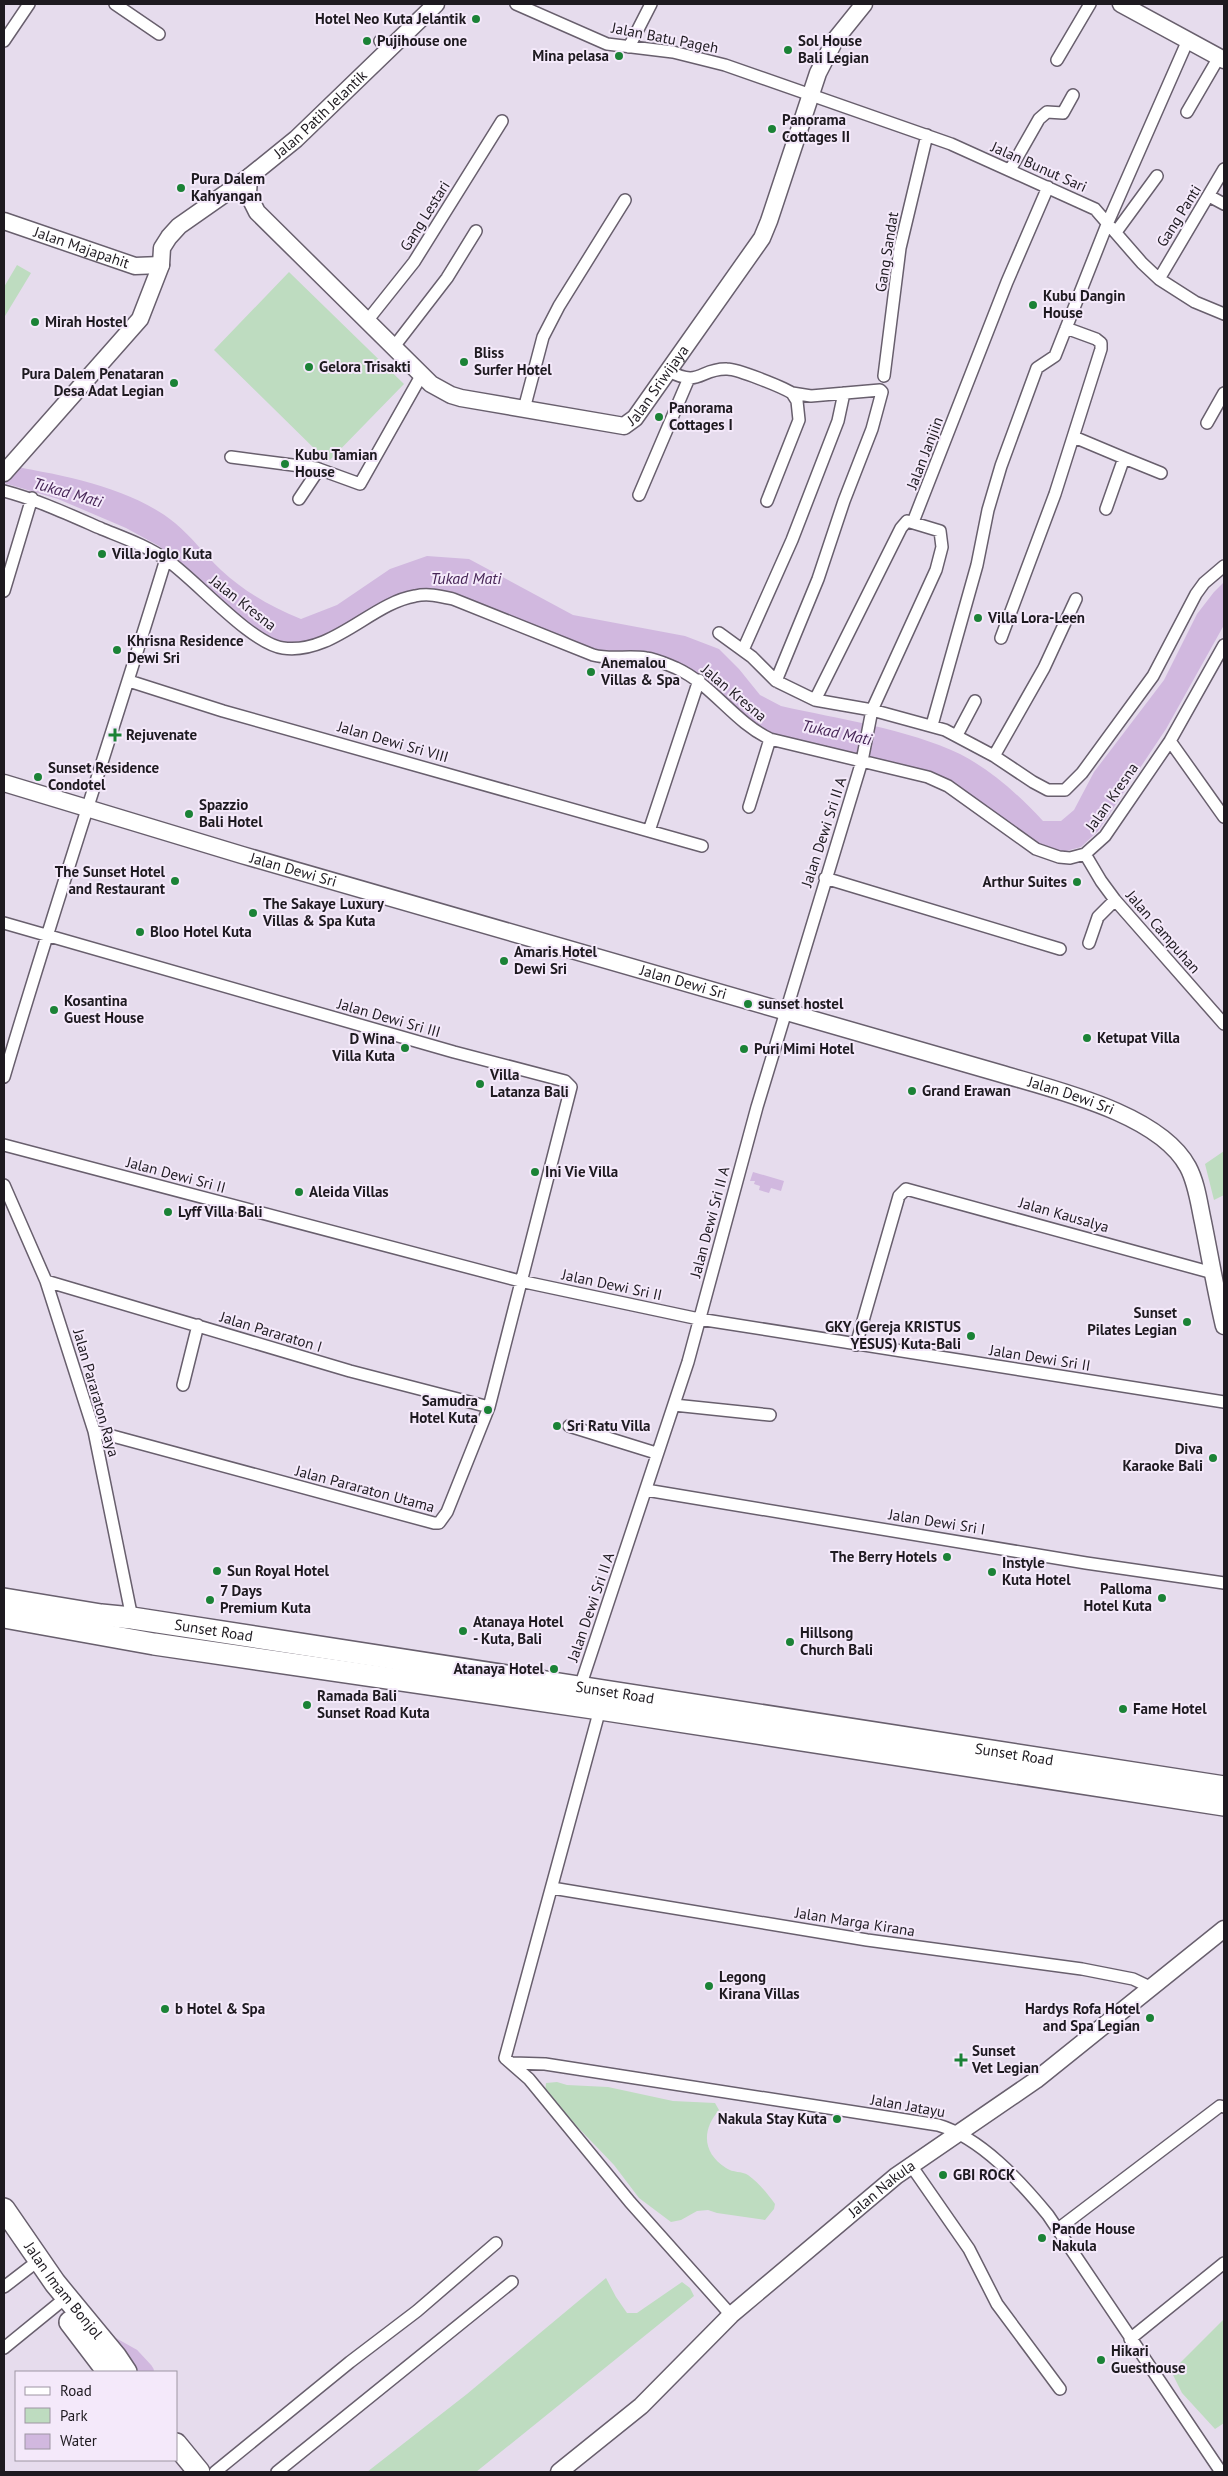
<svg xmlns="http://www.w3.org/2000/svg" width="1228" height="2476" viewBox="0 0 1228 2476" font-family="'PT Sans',sans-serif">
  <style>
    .green { fill: #bedcc0 }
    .water { fill: #d1b8df }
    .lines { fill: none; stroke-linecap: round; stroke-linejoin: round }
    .river { stroke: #d1b8df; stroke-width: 20 }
    .street-casing { stroke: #685f6d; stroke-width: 14 }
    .secondary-casing { stroke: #685f6d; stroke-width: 19 }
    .highway-casing { stroke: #685f6d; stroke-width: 24 }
    .street { stroke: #fff; stroke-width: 11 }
    .secondary { stroke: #fff; stroke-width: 16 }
    .highway { stroke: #fff; stroke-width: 21 }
    .poi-dot { fill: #1b8236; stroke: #f4e9fa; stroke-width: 2 }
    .labels { text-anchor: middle; stroke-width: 4; stroke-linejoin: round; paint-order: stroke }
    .poi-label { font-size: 15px; font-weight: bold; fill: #1e1a20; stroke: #f4e9fa; text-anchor: start }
    .street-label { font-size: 15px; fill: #1e1a20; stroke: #f4e9fa }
    .water-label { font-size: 16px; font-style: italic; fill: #462556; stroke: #f4e9fa }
  </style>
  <rect width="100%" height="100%" fill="#e6dced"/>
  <path class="green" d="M 17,265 L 31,273 L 5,316 L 4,287 Z
    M 289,272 L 404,384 L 328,462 L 214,350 Z
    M 1224,1151 L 1224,1195 L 1214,1200 L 1205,1164 Z
    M 557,2082 L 567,2085 L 608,2087 L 673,2101 L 715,2103 L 719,2110 C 701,2131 703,2153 726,2168 C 733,2173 742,2171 748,2175 C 758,2182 768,2194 775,2204 L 774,2209 L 765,2220 L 717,2213 L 708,2210 L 697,2211 L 681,2220 L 671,2222 L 639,2198 L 614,2165 L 545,2093 L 546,2083 Z
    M 606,2278 L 616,2297 L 627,2313 L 637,2313 L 682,2282 L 690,2288 L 694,2296 L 476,2472 L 367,2472 L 467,2394 Z
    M 1224,2319 L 1224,2423 L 1215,2429 L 1182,2393 L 1173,2375 L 1177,2366 Z"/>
  <path class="water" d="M 4,465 C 59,474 131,487 175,523 C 192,537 205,555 221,570 C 245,592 271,607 301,619 L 337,605 L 390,569 L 427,556 L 469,559 L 573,615 L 685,636 L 719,649 L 739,669 L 760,695 L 781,706 C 838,719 908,729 960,754 C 991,770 1019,795 1043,821 L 1061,821 L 1074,810 L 1094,772 L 1164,680 L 1197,614 L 1214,592 L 1224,582 L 1224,625 L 1166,729 L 1098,831 L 1081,847 L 1062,852 L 1037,847 L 953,783 L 903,764 L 774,737 L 752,727 L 704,680 L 627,652 L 594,652 L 453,593 L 429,588 L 408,591 L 306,644 L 288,647 L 246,625 L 159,546 L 126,528 L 58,499 L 4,483 Z
    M 753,1172 L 784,1181 L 781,1191 L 771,1188 L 769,1193 L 759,1190 L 760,1186 L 754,1184 L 755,1181 L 750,1181 Z"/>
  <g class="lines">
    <path class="river" d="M 106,2344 L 131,2358 L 144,2372"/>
    <g class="street-casing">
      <path id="street" d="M 115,4 L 159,34
        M 516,4 L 607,44 L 673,52 L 725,65 L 951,144 L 1095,209 L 1142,263 L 1159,279 L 1195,302 L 1224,314
        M 4,41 L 29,4
        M 380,41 L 390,49
        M 629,47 L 651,4
        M 1057,60 L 1090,4
        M 1187,112 L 1219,57
        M 1010,170 L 1039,119 L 1047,112 L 1063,113 L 1073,95
        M 1209,196 L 1224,204
        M 1116,232 L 1157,176
        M 1159,279 L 1224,169
        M 367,321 L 414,262 L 502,121
        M 393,348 L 447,278 L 476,231
        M 669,371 C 700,388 700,368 727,369 C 738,369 782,387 792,393 L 797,401 L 799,420 L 767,501
        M 884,376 L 900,248 L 927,135
        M 792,393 L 811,396 L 880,390 L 882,392 L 872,429 L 844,501 L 818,579 L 776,681 L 815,700 L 872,710 L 945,730 L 994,756 L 1033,782 L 1048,790 L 1065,790 L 1082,773 L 1153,676 L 1196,594 L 1204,583 L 1224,566
        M 524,409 L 543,337 L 559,306 L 625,200
        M 1207,423 L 1224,393
        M 1074,437 L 1124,458 L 1106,509
        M 231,457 L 316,468 L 360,484 L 421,376
        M 1124,458 L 1161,473
        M 4,491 C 38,500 70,515 102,529 C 124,538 147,546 167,560 C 196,580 251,644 283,648 C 332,655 372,603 415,596 C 428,593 440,596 453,599 L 593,655 C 611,660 628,655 646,658 C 656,659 666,664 676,668 C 713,685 733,721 770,739 L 928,777 L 948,786 L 1036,849 L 1059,857 L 1070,858 L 1085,854 L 1105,836 L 1170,741 L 1224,645
        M 639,495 L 689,378
        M 299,499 L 319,469
        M 913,522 L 1007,282 L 1048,187
        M 4,591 L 32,498
        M 719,633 L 752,657 L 776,681
        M 1001,638 L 1055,494 L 1101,349 L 1101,343 L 1096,339 L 1066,328
        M 743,650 L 792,540 L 838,421 L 844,393
        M 129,681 L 223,711 L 702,846
        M 932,725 L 977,565 L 988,510 L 1001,466 L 1037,368 L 1055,356 L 1108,222 L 1188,40
        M 957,735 L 975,701
        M 1170,741 L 1224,817
        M 994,756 L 1044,668 L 1076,599
        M 749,807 L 770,739
        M 649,831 L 699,680
        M 1085,854 L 1101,881 L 1115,900 L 1224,1024
        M 825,878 L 1060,949
        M 4,923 L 454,1052 L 565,1081 L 571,1087 L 489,1407 L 447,1512 L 439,1523 L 434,1523 L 94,1431
        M 1089,943 L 1098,917 L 1115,900
        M 4,1077 C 55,904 113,732 166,559
        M 4,1145 L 520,1281 L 699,1319 L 1224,1402
        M 4,1185 L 46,1281 L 94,1431 L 132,1618
        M 46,1281 L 350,1371 L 489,1407
        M 856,1345 L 899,1196 L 906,1189 L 1213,1273
        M 183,1385 L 198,1325
        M 674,1405 L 770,1415
        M 569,1426 L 656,1453
        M 646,1490 L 1086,1563 L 1224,1583
        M 580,1687 L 688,1362 L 757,1107 L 862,761 L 872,710 L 936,570 L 942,547 L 940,531 L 907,521 L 901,528 L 815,700
        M 600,1709 L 505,2058 L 529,2079 L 630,2202 L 731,2315
        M 552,1888 L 867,1940 L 1082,1969 L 1133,1979 L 1152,1988
        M 512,2063 L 545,2064 L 938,2125 C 981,2138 1020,2181 1048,2215 L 1221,2472
        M 910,2164 L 969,2249 L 997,2304 L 1060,2389
        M 1058,2229 L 1220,2106 L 1224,2107
        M 4,2287 L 30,2267
        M 1130,2339 L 1224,2263
        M 4,2348 L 58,2304
        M 215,2472 L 350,2362 L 417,2311 L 496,2243
        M 277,2472 L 512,2282"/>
    </g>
    <g class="secondary-casing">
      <g id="secondary">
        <path d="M 1121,4 L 1224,60"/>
        <path id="s1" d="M 249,177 L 248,194 L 257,212 L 431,384 L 451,395 L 461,398 L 624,426 L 635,418 L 762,238 L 769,221 L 818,73 L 835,40 L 864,4"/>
        <path id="s2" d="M 4,221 L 135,266 L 161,265"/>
        <path id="s3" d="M 4,473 L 140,319 L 161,265 L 162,248 L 169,237 L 179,226 L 249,177 L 296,139 L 436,4"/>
        <path id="s4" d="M 4,783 L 242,855 L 1002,1074 C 1056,1090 1160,1114 1188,1167 C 1197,1184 1199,1204 1203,1222 C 1210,1257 1216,1292 1224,1326"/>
        <path id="s5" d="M 559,2472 L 641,2406 L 731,2315 L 896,2176 L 1036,2080 L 1224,1929"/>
      </g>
    </g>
    <g class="highway-casing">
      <g id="highway">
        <path id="s6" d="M 4,1599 L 101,1615 L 132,1618 L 1224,1787"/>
        <path d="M 4,1617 L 154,1644 L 600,1709 L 1224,1805"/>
        <path id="s7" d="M 4,2209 L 55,2283 L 116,2357 L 126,2372"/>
        <path d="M 70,2322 L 108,2372"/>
        <path d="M 176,2444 L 199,2472"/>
      </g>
    </g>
    <use href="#street" class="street"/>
    <use href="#secondary" class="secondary"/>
    <use href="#highway" class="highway"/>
  </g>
  <g class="poi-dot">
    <circle cx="476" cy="19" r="5"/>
    <circle cx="367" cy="41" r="5"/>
    <circle cx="788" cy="50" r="5"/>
    <circle cx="619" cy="56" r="5"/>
    <circle cx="772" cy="129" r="5"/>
    <circle cx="181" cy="188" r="5"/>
    <circle cx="1033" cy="305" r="5"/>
    <circle cx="35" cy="322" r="5"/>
    <circle cx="464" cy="362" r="5"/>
    <circle cx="309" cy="367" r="5"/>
    <circle cx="174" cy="383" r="5"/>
    <circle cx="659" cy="417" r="5"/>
    <circle cx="285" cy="464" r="5"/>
    <circle cx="102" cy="554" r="5"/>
    <circle cx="978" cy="618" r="5"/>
    <circle cx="117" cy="650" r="5"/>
    <circle cx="591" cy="672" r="5"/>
    <path d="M112.5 727.5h5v5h5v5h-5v5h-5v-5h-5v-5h5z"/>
    <circle cx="38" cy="777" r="5"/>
    <circle cx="189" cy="814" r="5"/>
    <circle cx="175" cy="881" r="5"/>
    <circle cx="1077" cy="882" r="5"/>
    <circle cx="253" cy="913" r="5"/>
    <circle cx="140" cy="932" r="5"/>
    <circle cx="504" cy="961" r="5"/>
    <circle cx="748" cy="1004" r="5"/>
    <circle cx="54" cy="1010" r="5"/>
    <circle cx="1087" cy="1038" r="5"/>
    <circle cx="405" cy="1048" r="5"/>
    <circle cx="744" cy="1049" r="5"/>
    <circle cx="480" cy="1084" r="5"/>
    <circle cx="912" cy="1091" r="5"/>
    <circle cx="535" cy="1172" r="5"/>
    <circle cx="299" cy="1192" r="5"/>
    <circle cx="168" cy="1212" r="5"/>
    <circle cx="1187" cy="1322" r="5"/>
    <circle cx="971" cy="1336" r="5"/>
    <circle cx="488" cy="1410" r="5"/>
    <circle cx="557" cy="1426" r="5"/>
    <circle cx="1213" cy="1458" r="5"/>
    <circle cx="947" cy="1557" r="5"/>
    <circle cx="217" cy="1571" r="5"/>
    <circle cx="992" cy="1572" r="5"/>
    <circle cx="1162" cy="1598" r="5"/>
    <circle cx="210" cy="1600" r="5"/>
    <circle cx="463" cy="1631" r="5"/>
    <circle cx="790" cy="1642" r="5"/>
    <circle cx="554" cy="1669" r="5"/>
    <circle cx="307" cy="1705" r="5"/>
    <circle cx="1123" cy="1709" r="5"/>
    <circle cx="709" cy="1986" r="5"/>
    <circle cx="165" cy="2009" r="5"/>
    <circle cx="1150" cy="2018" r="5"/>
    <path d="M958.5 2052.5h5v5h5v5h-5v5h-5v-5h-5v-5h5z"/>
    <circle cx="837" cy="2119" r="5"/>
    <circle cx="943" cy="2175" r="5"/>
    <circle cx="1042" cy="2238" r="5"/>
    <circle cx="1101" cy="2360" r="5"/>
  </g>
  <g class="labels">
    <g class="poi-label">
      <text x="466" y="24" text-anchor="end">Hotel Neo Kuta Jelantik</text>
      <text x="377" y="46">Pujihouse one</text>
      <text x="798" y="46">Sol House<tspan x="798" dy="17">Bali Legian</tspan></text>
      <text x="609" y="61" text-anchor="end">Mina pelasa</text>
      <text x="782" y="125">Panorama<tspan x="782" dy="17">Cottages II</tspan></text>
      <text x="191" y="184">Pura Dalem<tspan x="191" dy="17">Kahyangan</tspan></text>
      <text x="1043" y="301">Kubu Dangin<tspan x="1043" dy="17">House</tspan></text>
      <text x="45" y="327">Mirah Hostel</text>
      <text x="474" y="358">Bliss<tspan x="474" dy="17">Surfer Hotel</tspan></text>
      <text x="319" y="372">Gelora Trisakti</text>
      <text x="164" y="379" text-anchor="end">Pura Dalem Penataran<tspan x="164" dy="17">Desa Adat Legian</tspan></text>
      <text x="669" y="413">Panorama<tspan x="669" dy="17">Cottages I</tspan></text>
      <text x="295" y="460">Kubu Tamian<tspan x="295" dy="17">House</tspan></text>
      <text x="112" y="559">Villa Joglo Kuta</text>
      <text x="988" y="623">Villa Lora-Leen</text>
      <text x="127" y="646">Khrisna Residence<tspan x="127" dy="17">Dewi Sri</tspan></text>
      <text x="601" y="668">Anemalou<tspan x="601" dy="17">Villas &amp; Spa</tspan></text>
      <text x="126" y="740">Rejuvenate</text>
      <text x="48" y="773">Sunset Residence<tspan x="48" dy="17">Condotel</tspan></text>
      <text x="199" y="810">Spazzio<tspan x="199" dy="17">Bali Hotel</tspan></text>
      <text x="165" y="877" text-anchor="end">The Sunset Hotel<tspan x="165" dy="17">and Restaurant</tspan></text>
      <text x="1067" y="887" text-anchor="end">Arthur Suites</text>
      <text x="263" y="909">The Sakaye Luxury<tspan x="263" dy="17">Villas &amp; Spa Kuta</tspan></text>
      <text x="150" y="937">Bloo Hotel Kuta</text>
      <text x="514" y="957">Amaris Hotel<tspan x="514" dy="17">Dewi Sri</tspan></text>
      <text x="64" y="1006">Kosantina<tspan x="64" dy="17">Guest House</tspan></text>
      <text x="758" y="1009">sunset hostel</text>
      <text x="1097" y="1043">Ketupat Villa</text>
      <text x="395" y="1044" text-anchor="end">D Wina<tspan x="395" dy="17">Villa Kuta</tspan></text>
      <text x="754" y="1054">Puri Mimi Hotel</text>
      <text x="490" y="1080">Villa<tspan x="490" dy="17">Latanza Bali</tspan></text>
      <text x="922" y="1096">Grand Erawan</text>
      <text x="545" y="1177">Ini Vie Villa</text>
      <text x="309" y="1197">Aleida Villas</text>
      <text x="178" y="1217">Lyff Villa Bali</text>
      <text x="1177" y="1318" text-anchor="end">Sunset<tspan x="1177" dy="17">Pilates Legian</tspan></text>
      <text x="961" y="1332" text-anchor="end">GKY (Gereja KRISTUS<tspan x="961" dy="17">YESUS) Kuta-Bali</tspan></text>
      <text x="478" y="1406" text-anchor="end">Samudra<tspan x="478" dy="17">Hotel Kuta</tspan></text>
      <text x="567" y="1431">Sri Ratu Villa</text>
      <text x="1203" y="1454" text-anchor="end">Diva<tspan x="1203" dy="17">Karaoke Bali</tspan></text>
      <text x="937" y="1562" text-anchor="end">The Berry Hotels</text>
      <text x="1002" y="1568">Instyle<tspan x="1002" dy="17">Kuta Hotel</tspan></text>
      <text x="227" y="1576">Sun Royal Hotel</text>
      <text x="1152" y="1594" text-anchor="end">Palloma<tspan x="1152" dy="17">Hotel Kuta</tspan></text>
      <text x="220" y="1596">7 Days<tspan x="220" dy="17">Premium Kuta</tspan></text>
      <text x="473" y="1627">Atanaya Hotel<tspan x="473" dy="17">- Kuta, Bali</tspan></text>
      <text x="800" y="1638">Hillsong<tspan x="800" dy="17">Church Bali</tspan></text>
      <text x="544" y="1674" text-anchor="end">Atanaya Hotel</text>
      <text x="317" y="1701">Ramada Bali<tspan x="317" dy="17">Sunset Road Kuta</tspan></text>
      <text x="1133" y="1714">Fame Hotel</text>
      <text x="719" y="1982">Legong<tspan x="719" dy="17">Kirana Villas</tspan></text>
      <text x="175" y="2014">b Hotel &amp; Spa</text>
      <text x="1140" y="2014" text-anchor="end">Hardys Rofa Hotel<tspan x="1140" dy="17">and Spa Legian</tspan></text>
      <text x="972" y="2056">Sunset<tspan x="972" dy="17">Vet Legian</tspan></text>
      <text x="827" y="2124" text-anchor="end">Nakula Stay Kuta</text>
      <text x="953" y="2180">GBI ROCK</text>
      <text x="1052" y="2234">Pande House<tspan x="1052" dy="17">Nakula</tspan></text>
      <text x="1111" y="2356">Hikari<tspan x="1111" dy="17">Guesthouse</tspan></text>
    </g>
    <g class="street-label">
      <text transform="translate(665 38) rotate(11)" y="5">Jalan Batu Pageh</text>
      <text dy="5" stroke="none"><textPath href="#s3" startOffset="489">Jalan Patih Jelantik</textPath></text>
      <text transform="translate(1039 167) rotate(24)" y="5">Jalan Bunut Sari</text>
      <text transform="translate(425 216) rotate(-58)" y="5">Gang Lestari</text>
      <text transform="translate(1179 216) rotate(-58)" y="5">Gang Panti</text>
      <text dy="5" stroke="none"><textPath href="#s2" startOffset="82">Jalan Majapahit</textPath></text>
      <text transform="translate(887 252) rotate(-81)" y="5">Gang Sandat</text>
      <text dy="5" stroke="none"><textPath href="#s1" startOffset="534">Jalan Sriwijaya</textPath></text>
      <text transform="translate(925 453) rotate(-69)" y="5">Jalan Janjiin</text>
      <text transform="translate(243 603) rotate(38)" y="5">Jalan Kresna</text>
      <text transform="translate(734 693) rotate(40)" y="5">Jalan Kresna</text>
      <text transform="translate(393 742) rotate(16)" y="5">Jalan Dewi Sri VIII</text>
      <text transform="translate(1112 797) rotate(-55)" y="5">Jalan Kresna</text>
      <text transform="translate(824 832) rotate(-72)" y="5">Jalan Dewi Sri II A</text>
      <text dy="5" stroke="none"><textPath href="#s4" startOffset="302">Jalan Dewi Sri</textPath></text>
      <text transform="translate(1163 932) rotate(49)" y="5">Jalan Campuhan</text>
      <text dy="5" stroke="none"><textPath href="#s4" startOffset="708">Jalan Dewi Sri</textPath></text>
      <text transform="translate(389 1018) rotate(16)" y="5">Jalan Dewi Sri III</text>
      <text dy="5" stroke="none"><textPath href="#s4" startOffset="1112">Jalan Dewi Sri</textPath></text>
      <text transform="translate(176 1175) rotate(15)" y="5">Jalan Dewi Sri II</text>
      <text transform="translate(1064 1215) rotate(16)" y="5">Jalan Kausalya</text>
      <text transform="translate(710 1222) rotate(-75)" y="5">Jalan Dewi Sri II A</text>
      <text transform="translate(612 1285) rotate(12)" y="5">Jalan Dewi Sri II</text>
      <text transform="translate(271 1332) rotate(17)" y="5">Jalan Pararaton I</text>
      <text transform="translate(1040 1358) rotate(9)" y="5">Jalan Dewi Sri II</text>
      <text transform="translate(96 1393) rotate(74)" y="5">Jalan Pararaton Raya</text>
      <text transform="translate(365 1489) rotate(15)" y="5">Jalan Pararaton Utama</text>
      <text transform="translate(937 1522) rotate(9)" y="5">Jalan Dewi Sri I</text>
      <text transform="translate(591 1607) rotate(-71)" y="5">Jalan Dewi Sri II A</text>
      <text dy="5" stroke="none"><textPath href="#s6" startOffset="212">Sunset Road</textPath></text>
      <text dy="5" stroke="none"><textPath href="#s6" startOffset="618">Sunset Road</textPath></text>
      <text dy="5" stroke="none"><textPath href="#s6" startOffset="1022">Sunset Road</textPath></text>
      <text transform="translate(855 1922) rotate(9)" y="5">Jalan Marga Kirana</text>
      <text transform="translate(908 2106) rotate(10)" y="5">Jalan Jatayu</text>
      <text dy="5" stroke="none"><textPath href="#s5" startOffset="430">Jalan Nakula</textPath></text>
      <text dy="5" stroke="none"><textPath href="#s7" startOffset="101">Jalan Imam Bonjol</textPath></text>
    </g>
    <g class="water-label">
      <text transform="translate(68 492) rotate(16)" y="6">Tukad Mati</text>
      <text x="466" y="584">Tukad Mati</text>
      <text transform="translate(837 732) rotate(12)" y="6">Tukad Mati</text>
    </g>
  </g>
  <rect width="1228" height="2476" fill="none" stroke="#1e1a20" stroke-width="10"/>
  <rect x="15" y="2371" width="162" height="90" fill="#f4e9fa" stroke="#9e96a3"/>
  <rect x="25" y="2387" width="25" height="8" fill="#ffffff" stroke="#9e96a3"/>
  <text x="60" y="2396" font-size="15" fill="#1e1a20">Road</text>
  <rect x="25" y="2408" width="25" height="15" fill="#bedcc0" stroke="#9e96a3"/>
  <text x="60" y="2421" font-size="15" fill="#1e1a20">Park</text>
  <rect x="25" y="2434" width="25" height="15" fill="#d1b8df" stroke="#9e96a3"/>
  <text x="60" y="2446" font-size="15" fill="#1e1a20">Water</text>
</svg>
